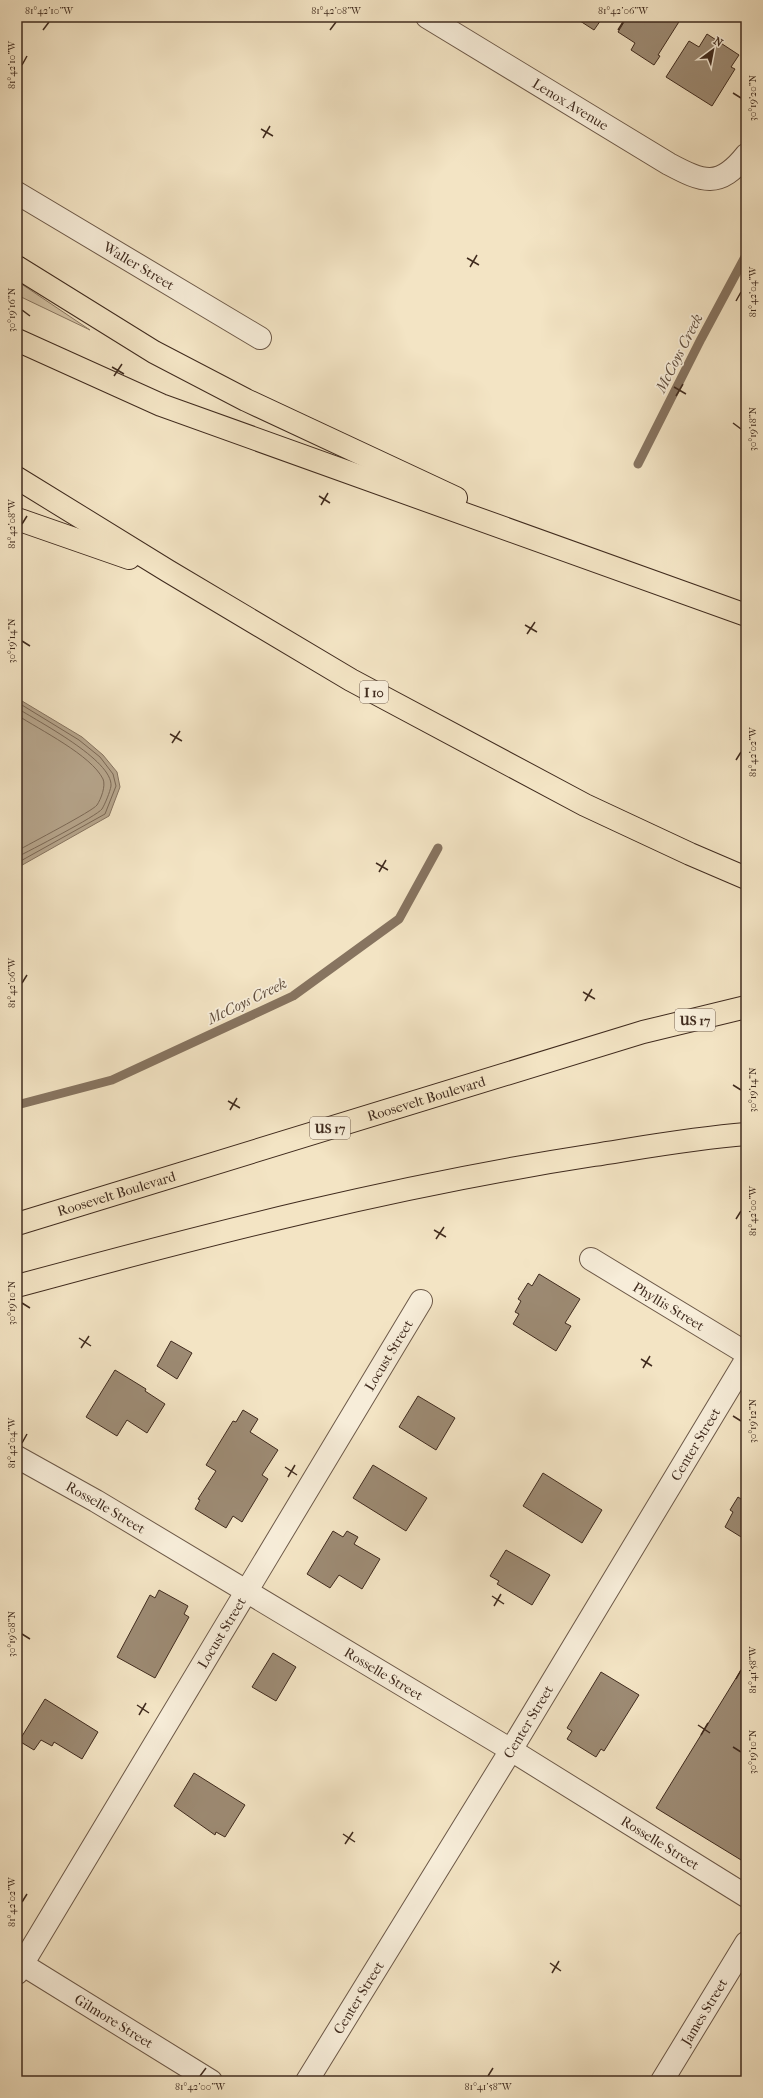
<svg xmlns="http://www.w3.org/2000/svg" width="763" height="2098" font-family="'IM FELL French Canon',serif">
	<rect width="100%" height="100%" fill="#f3e4c4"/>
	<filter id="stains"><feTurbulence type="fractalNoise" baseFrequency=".005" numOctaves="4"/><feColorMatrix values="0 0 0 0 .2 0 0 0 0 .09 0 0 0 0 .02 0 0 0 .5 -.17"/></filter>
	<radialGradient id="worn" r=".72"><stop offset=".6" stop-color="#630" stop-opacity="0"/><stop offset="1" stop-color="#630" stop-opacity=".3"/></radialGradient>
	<!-- green -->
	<path fill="#d5c5a8" stroke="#8a7863" d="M17,281L90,330L17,295Z"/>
	<!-- water -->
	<path fill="#b6a58c" stroke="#877460" d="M17,698L82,737L103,755L117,772L120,787L109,816L17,868Z"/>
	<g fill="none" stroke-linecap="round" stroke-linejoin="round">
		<!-- shore -->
		<g stroke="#7b6855" stroke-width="1">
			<path d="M17,702L79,740L100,757L113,774L116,786L105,814L17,863"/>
			<path d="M17,708C37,721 113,760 111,786C110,792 105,804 102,809C97,816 29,851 17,857"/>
			<path d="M17,715C40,730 91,755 103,779C106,786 101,799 97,805C93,811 29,844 17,851"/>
		</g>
		<!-- stream -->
		<g stroke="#877460" stroke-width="9">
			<path d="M638,464L701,339L746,255"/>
			<path d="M17,1105L112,1080L293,996L399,919L438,848"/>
		</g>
	</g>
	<!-- building -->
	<g fill="#9d8b74" stroke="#402b1e">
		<path d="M578,17H603L594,30L577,19Z"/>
		<path d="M627,17H682L658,55L660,56L654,65L631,50L635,43L618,32Z"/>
		<path d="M707,34L739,55L731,67L735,69L712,106L666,77L689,41L699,47Z"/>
		<path d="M539,1274L580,1299L565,1323L571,1326L556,1351L513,1324L519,1314L515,1312L521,1301L518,1299L528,1283L532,1286Z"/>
		<path d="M171,1341L192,1353L177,1379L157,1366Z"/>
		<path d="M115,1370L146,1389L145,1391L165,1404L147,1433L127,1420L117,1436L86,1417Z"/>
		<path d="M418,1396L455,1418L436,1450L399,1427Z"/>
		<path d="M243,1410L258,1419L250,1432L278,1450L262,1475L268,1479L242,1522L233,1516L226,1528L195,1509L200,1500L198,1499L216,1471L206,1465L233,1421L236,1422Z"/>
		<path d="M373,1465L427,1498L406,1531L353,1498Z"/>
		<path d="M543,1473L602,1510L582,1543L523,1506Z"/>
		<path d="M743,1496L746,1498V1540L725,1527L733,1512L730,1510L738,1497L741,1499Z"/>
		<path d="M333,1531L343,1537L347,1531L358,1537L354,1544L380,1559L362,1589L339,1575L330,1588L307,1574Z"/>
		<path d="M506,1550L550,1575L532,1605L497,1584L499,1581L490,1576Z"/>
		<path d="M159,1590L188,1606L184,1614L189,1617L155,1678L117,1657L150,1595L155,1598Z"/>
		<path d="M273,1653L296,1667L276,1701L252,1687Z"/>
		<path d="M746,1662V1863L656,1808Z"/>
		<path d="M601,1672L639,1695L604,1751L601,1749L596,1757L567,1739L572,1731L567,1728Z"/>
		<path d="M45,1699L98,1732L82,1759L54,1742L52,1746L41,1740L34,1750L19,1741Z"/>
		<path d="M194,1773L245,1805L225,1837L216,1832L215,1835L174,1806Z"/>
	</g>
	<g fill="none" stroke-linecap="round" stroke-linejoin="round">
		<!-- minor casing -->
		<g stroke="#6d5948" stroke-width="24">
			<g id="minor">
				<path id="s1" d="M427,17L669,164C703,182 719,189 746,155"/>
				<path id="s2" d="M17,193L260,338"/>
				<path id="s3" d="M591,1259L746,1353"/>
				<path id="s4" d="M17,1961L211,2081"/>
				<path id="s5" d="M17,1973L421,1301"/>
				<path id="s6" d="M307,2081L511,1750L746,1360"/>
				<path id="s7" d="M662,2081L746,1943"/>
			</g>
		</g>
		<!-- tertiary casing -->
		<g stroke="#6d5948" stroke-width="24">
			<g id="tertiary">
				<path id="s8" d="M17,1457L96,1501L511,1750L746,1896"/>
			</g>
		</g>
		<!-- motorway casing -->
		<g stroke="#402b1e" stroke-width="24">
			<g id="motorway">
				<path d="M17,267L154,352L246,400L456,498"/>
				<path d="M17,340L161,405L746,615"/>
				<path d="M17,478L168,571L351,680L585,805L690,854L746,878"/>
				<path d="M17,519L129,558"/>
				<path id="s9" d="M17,1224L643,1032L746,1007"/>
				<path d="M17,1286C208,1234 399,1185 594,1155C645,1147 695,1138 746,1134"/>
			</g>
		</g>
		<!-- minor -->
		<use href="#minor" stroke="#f7edd9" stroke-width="22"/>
		<!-- tertiary -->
		<use href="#tertiary" stroke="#f7edd9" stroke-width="22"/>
		<!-- motorway -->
		<use href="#motorway" stroke="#f3e4c4" stroke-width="22"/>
	</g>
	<!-- ticks -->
	<path fill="none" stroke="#402b1e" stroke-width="1.5" d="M43,30L49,22M330,30L336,22M618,30L623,22M22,65L27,56M733,93L741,98M261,129L273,136M263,138L270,126M467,258L479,265M470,267L477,255M736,301L741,292M22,310L30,316M112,367L124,374M114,376L122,364M674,387L686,394M676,396L683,384M733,423L741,429M319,496L330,503M321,505L328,493M22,524L27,516M525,625L537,632M527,634L535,622M22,641L30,646M170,734L182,741M172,743L180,731M736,760L741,752M376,863L388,870M379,872L386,860M22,983L27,975M583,992L595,999M585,1001L592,989M733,1085L741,1090M228,1101L240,1108M230,1110L237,1098M736,1219L741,1211M434,1230L446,1237M436,1239L444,1227M22,1303L30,1308M79,1338L91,1346M81,1348L89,1336M641,1359L652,1366M643,1368L650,1356M733,1416L741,1421M22,1443L27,1434M285,1467L297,1475M288,1477L295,1465M492,1596L504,1604M494,1606L501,1594M22,1634L30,1639M736,1679L741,1670M137,1705L149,1713M139,1715L146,1703M698,1725L710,1733M701,1735L708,1723M733,1747L741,1752M343,1834L355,1842M345,1844L353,1832M22,1902L27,1894M550,1963L561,1971M552,1973L559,1961M200,2076L206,2068M488,2076L493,2068"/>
	<g text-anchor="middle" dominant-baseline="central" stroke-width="3.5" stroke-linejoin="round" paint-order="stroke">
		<!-- shield labels -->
		<g fill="#f7edd9" stroke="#776556" stroke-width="1">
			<rect x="360" y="681" width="28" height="22" rx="3"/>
			<rect x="675" y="1009" width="40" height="22" rx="3"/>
			<rect x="310" y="1117" width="40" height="22" rx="3"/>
		</g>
		<g font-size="13" font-weight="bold" fill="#402b1e">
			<text x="374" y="692">I 10</text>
			<text x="695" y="1020">US 17</text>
			<text x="330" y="1128">US 17</text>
		</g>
		<!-- street labels -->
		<g font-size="14" fill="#402b1e" stroke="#f7edd9">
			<text stroke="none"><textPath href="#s1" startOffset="168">Lenox Avenue</textPath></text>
			<text stroke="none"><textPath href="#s2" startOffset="142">Waller Street</textPath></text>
			<text stroke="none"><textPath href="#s9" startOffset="428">Roosevelt Boulevard</textPath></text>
			<text stroke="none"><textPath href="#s9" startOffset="104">Roosevelt Boulevard</textPath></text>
			<text stroke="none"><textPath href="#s3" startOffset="91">Phyllis Street</textPath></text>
			<text stroke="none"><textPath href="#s5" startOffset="721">Locust Street</textPath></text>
			<text stroke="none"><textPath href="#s6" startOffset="746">Center Street</textPath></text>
			<text stroke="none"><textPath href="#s8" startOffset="102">Rosselle Street</textPath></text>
			<text stroke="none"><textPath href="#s5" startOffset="397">Locust Street</textPath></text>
			<text stroke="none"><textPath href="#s8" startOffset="426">Rosselle Street</textPath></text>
			<text stroke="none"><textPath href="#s6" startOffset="422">Center Street</textPath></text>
			<text stroke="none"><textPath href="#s8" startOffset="750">Rosselle Street</textPath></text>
			<text stroke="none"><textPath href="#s6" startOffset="98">Center Street</textPath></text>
			<text stroke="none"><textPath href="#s7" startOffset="81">James Street</textPath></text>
			<text stroke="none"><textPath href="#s4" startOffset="114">Gilmore Street</textPath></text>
		</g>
		<!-- water labels -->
		<g font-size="15" font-style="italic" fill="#63503f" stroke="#f7edd9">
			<text transform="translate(679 353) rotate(-63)">McCoys Creek</text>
			<text transform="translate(247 1001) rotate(-26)">McCoys Creek</text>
		</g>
	</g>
	<!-- margin -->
	<rect width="763" height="2098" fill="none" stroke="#f3e4c4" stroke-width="44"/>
	<!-- north arrow -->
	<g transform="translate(713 50) rotate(32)" stroke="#f7edd9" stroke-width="3" paint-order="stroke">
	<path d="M0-3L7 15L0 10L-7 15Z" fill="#402b1e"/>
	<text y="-6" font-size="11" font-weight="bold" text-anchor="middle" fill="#402b1e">N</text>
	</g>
	<rect x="22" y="22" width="719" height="2054" fill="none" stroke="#402b1e" stroke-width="1.5"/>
	<g font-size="10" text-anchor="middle" fill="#402b1e">
		<text x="49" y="14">81°42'10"W</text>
		<text x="336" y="14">81°42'08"W</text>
		<text x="623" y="14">81°42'06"W</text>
		<text transform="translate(11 65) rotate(-90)" y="4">81°42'10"W</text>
		<text transform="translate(752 98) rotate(-90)" y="4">30°19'20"N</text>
		<text transform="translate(752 292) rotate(-90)" y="4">81°42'04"W</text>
		<text transform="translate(11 310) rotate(-90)" y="4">30°19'16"N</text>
		<text transform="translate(752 429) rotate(-90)" y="4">30°19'18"N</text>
		<text transform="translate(11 524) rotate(-90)" y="4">81°42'08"W</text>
		<text transform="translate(11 641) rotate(-90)" y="4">30°19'14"N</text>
		<text transform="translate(752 752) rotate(-90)" y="4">81°42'02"W</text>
		<text transform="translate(11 983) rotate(-90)" y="4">81°42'06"W</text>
		<text transform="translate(752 1090) rotate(-90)" y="4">30°19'14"N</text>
		<text transform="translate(752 1211) rotate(-90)" y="4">81°42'00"W</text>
		<text transform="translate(11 1303) rotate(-90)" y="4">30°19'10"N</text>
		<text transform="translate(752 1421) rotate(-90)" y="4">30°19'12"N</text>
		<text transform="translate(11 1443) rotate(-90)" y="4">81°42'04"W</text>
		<text transform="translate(11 1634) rotate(-90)" y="4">30°19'08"N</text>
		<text transform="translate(752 1670) rotate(-90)" y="4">81°41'58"W</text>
		<text transform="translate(752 1752) rotate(-90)" y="4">30°19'10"N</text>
		<text transform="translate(11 1902) rotate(-90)" y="4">81°42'02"W</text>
		<text x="200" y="2090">81°42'00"W</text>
		<text x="488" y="2090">81°41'58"W</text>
	</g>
	<rect width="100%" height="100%" filter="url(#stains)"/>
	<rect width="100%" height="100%" fill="url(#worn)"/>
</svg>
